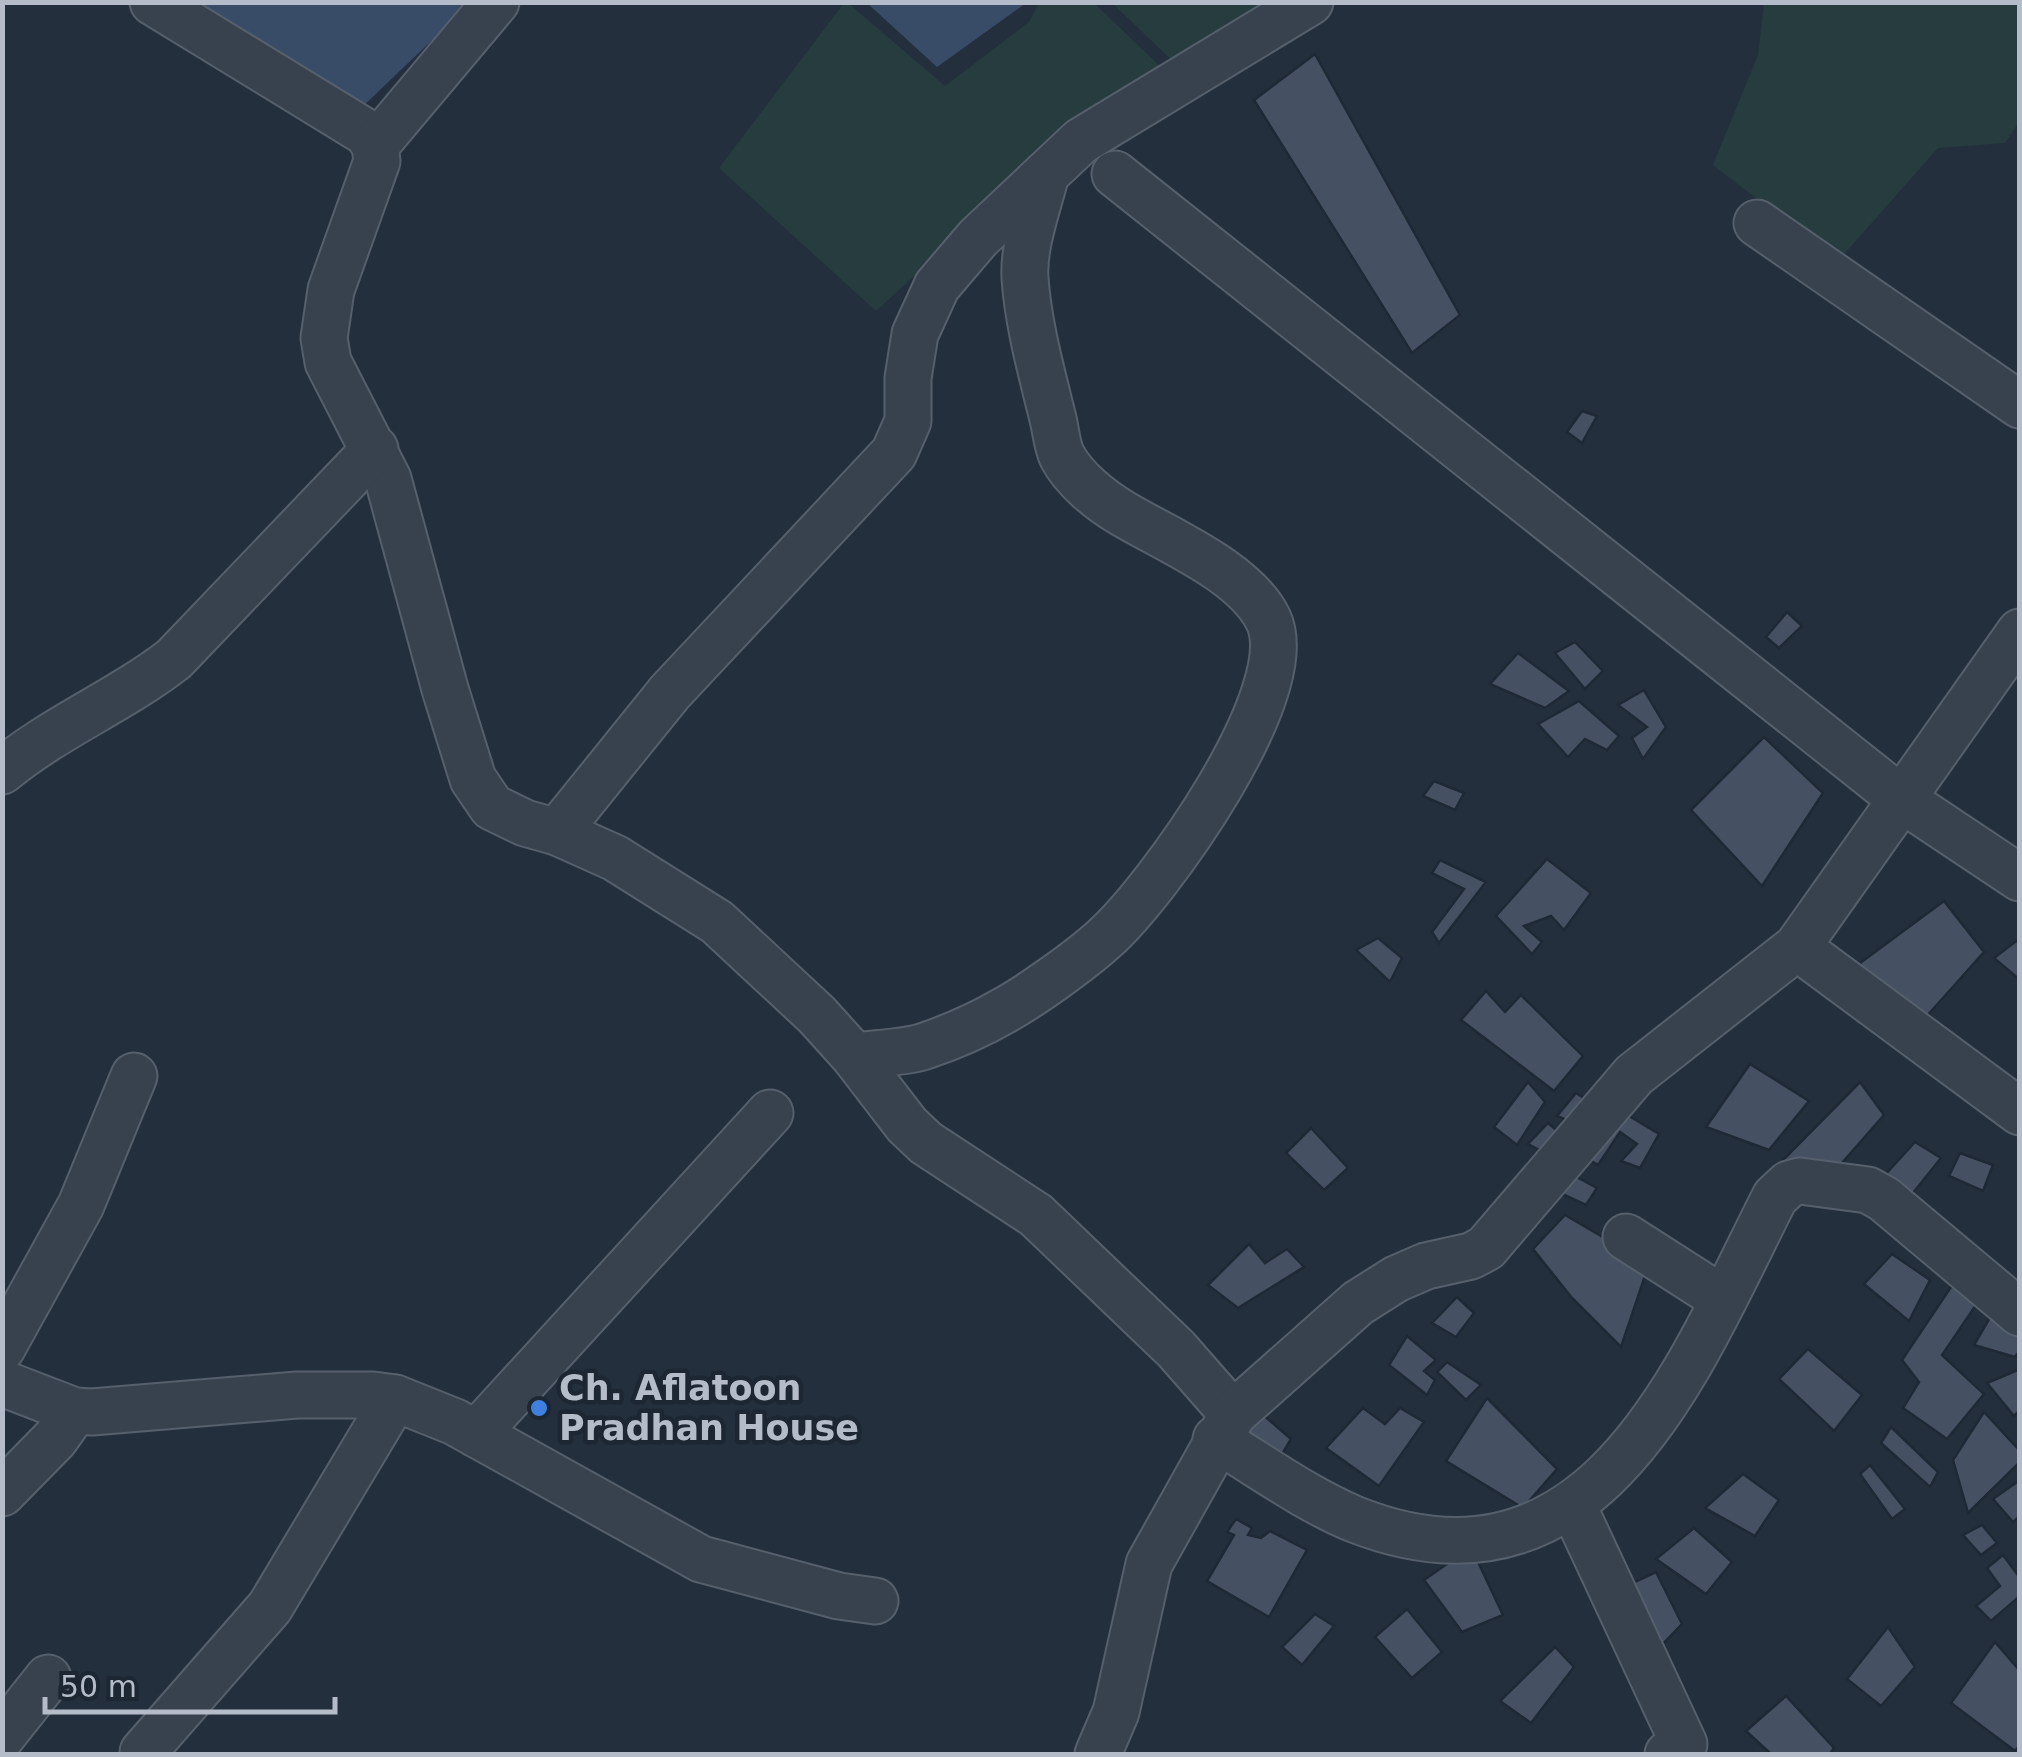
<svg xmlns="http://www.w3.org/2000/svg" width="2022" height="1757" font-family="'DejaVu Sans',sans-serif">
	<rect width="100%" height="100%" fill="#242f3e"/>
	<!-- green -->
	<g fill="#263c3f">
		<path d="M844,3H848L945,86L1029,22L1039,3H1094L1166,72L1000,197L876,311L719,168Z"/>
		<path d="M1112,3H1284L1177,65Z"/>
		<path d="M1764,3H2019V122L2005,143L1938,148L1838,261L1713,165L1758,55Z"/>
	</g>
	<!-- water -->
	<g fill="#394c67">
		<path d="M168,3H471L359,110Z"/>
		<path d="M867,3H1026L937,67Z"/>
	</g>
	<!-- building -->
	<g fill="#455162" stroke="#1f2835" stroke-width="2.5">
		<path d="M1315,54L1460,315L1412,353L1254,100Z"/>
		<path d="M1582,411L1597,416L1582,443L1567,432Z"/>
		<path d="M1787,612L1802,626L1779,648L1766,637Z"/>
		<path d="M1575,642L1603,671L1585,689L1555,653Z"/>
		<path d="M1518,653L1569,691L1545,708L1490,684Z"/>
		<path d="M1644,690L1666,727L1643,759L1632,738L1647,727L1618,705Z"/>
		<path d="M1579,701L1619,736L1607,750L1585,739L1568,757L1538,724Z"/>
		<path d="M1764,737L1823,793L1762,886L1691,810Z"/>
		<path d="M1434,781L1464,793L1455,810L1423,796Z"/>
		<path d="M1547,859L1591,893L1564,930L1551,916L1524,926L1542,942L1532,954L1496,916Z"/>
		<path d="M1440,860L1486,882L1439,943L1432,932L1464,889L1432,873Z"/>
		<path d="M1944,901L1984,952L1926,1017L1856,966Z"/>
		<path d="M1378,938L1402,958L1390,982L1356,950Z"/>
		<path d="M2019,939H2020V980L1994,958Z"/>
		<path d="M1486,991L1505,1012L1521,995L1583,1056L1554,1091L1461,1020Z"/>
		<path d="M1750,1064L1809,1101L1769,1150L1706,1127Z"/>
		<path d="M1528,1082L1545,1102L1517,1145L1494,1127Z"/>
		<path d="M1860,1082L1884,1115L1827,1180L1780,1163Z"/>
		<path d="M1576,1093L1587,1100L1569,1121L1557,1116Z"/>
		<path d="M1611,1105L1659,1134L1640,1168L1621,1161L1637,1144L1620,1132L1598,1165L1573,1150Z"/>
		<path d="M1548,1123L1561,1134L1547,1154L1528,1144Z"/>
		<path d="M1311,1128L1348,1168L1324,1190L1286,1153Z"/>
		<path d="M1915,1142L1941,1158L1909,1198L1884,1176Z"/>
		<path d="M1960,1153L1993,1165L1983,1191L1949,1176Z"/>
		<path d="M1560,1168L1597,1188L1586,1205L1545,1186Z"/>
		<path d="M1565,1215L1649,1264L1621,1347L1572,1298L1533,1249Z"/>
		<path d="M1249,1244L1265,1263L1287,1249L1304,1267L1238,1308L1208,1285Z"/>
		<path d="M1892,1254L1930,1280L1909,1321L1864,1284Z"/>
		<path d="M1953,1284L1976,1305L1942,1355L1984,1394L1947,1439L1903,1408L1919,1382L1902,1360Z"/>
		<path d="M1457,1297L1474,1313L1456,1337L1432,1323Z"/>
		<path d="M1996,1307L2020,1320V1350L2015,1357L1974,1345Z"/>
		<path d="M1407,1336L1436,1360L1424,1371L1435,1380L1427,1395L1389,1365Z"/>
		<path d="M1808,1349L1862,1395L1834,1431L1779,1379Z"/>
		<path d="M1447,1362L1481,1385L1466,1400L1437,1372Z"/>
		<path d="M2020,1369V1410L2014,1416L1987,1383Z"/>
		<path d="M1487,1398L1557,1469L1523,1508L1446,1461Z"/>
		<path d="M1363,1408L1385,1424L1400,1408L1424,1422L1379,1486L1326,1448Z"/>
		<path d="M1984,1412L2020,1451V1462L1968,1513L1953,1460Z"/>
		<path d="M1262,1414L1291,1439L1277,1463L1241,1433Z"/>
		<path d="M1891,1427L1938,1472L1930,1487L1881,1443Z"/>
		<path d="M1870,1465L1905,1509L1892,1519L1860,1474Z"/>
		<path d="M1743,1474L1779,1500L1755,1536L1705,1508Z"/>
		<path d="M2020,1480V1516L2013,1522L1993,1499Z"/>
		<path d="M1236,1519L1252,1528L1248,1535L1261,1538L1270,1531L1307,1550L1269,1617L1207,1581L1234,1535L1227,1532Z"/>
		<path d="M1982,1525L1997,1543L1981,1555L1963,1535Z"/>
		<path d="M1694,1528L1732,1562L1706,1594L1656,1559Z"/>
		<path d="M1471,1547L1503,1615L1462,1632L1424,1580Z"/>
		<path d="M2003,1555L2020,1578V1596L1991,1621L1976,1606L2000,1586L1987,1568Z"/>
		<path d="M1656,1572L1682,1624L1656,1651L1626,1586Z"/>
		<path d="M1407,1609L1442,1652L1412,1678L1375,1637Z"/>
		<path d="M1315,1614L1334,1626L1302,1665L1282,1647Z"/>
		<path d="M1888,1627L1915,1667L1881,1706L1847,1679Z"/>
		<path d="M1995,1642L2020,1671V1745L2015,1751L1951,1703Z"/>
		<path d="M1555,1647L1574,1667L1531,1723L1500,1701Z"/>
		<path d="M1786,1696L1834,1748L1830,1754H1771L1746,1731Z"/>
	</g>
	<g fill="none" stroke-linecap="round" stroke-linejoin="round">
		<!-- street casing -->
		<g stroke="#565f6c" stroke-width="49">
			<g id="street">
				<path d="M153,2L367,133L375,146L377,161L331,290L324,338L328,362L388,479L445,689L473,779L492,807L525,823L557,832L615,858L717,922L817,1015L854,1056L907,1125L926,1143L1036,1215L1176,1349L1233,1414"/>
				<path d="M375,146L496,2"/>
				<path d="M1115,174L1900,798L2020,878"/>
				<path d="M1757,223L2020,405"/>
				<path d="M2,771C55,727 120,701 174,659L375,449"/>
				<path d="M557,832L670,692L894,453L908,421V378L915,334L937,286L978,238L1081,141L1310,2"/>
				<path d="M1797,947L2020,1112"/>
				<path d="M854,1056C876,1053 901,1053 922,1047C949,1038 981,1024 1005,1010C1032,995 1081,960 1104,939C1157,892 1303,690 1268,619C1244,571 1167,540 1122,513C1100,500 1074,479 1062,456C1057,446 1056,431 1053,419C1042,374 1028,324 1025,278C1023,245 1038,206 1046,174"/>
				<path d="M1626,1237L1723,1299"/>
				<path d="M2,1348L81,1205L134,1076"/>
				<path d="M2,1383L75,1411L92,1412L297,1395H373L395,1398L455,1422L701,1559L839,1596L875,1601"/>
				<path d="M476,1434L770,1113"/>
				<path d="M1216,1439C1261,1466 1306,1499 1354,1519C1596,1615 1688,1368 1775,1197L1789,1184L1800,1181L1868,1190L1884,1199L2020,1313"/>
				<path d="M2,1493L55,1439L75,1411"/>
				<path d="M1572,1504L1684,1744L1668,1754"/>
				<path d="M2,1736L48,1678"/>
				<path d="M143,1752L270,1607L395,1398"/>
				<path d="M1098,1754L1116,1712L1149,1564L1233,1414L1358,1303L1396,1279L1426,1266L1471,1256L1486,1248L1634,1075L1797,947L2020,632"/>
			</g>
		</g>
		<!-- street -->
		<use href="#street" stroke="#38414e" stroke-width="45"/>
	</g>
	<!-- markers -->
	<circle fill="#3f7fe0" stroke="#1d2633" stroke-width="4" cx="539" cy="1408" r="10"/>
	<g text-anchor="middle" dominant-baseline="central" stroke-width="9" stroke-linejoin="round" paint-order="stroke">
		<!-- poi labels -->
		<g font-size="35" font-weight="bold" fill="#b4bcc9" stroke="#1d2633" text-anchor="start">
			<text x="559" y="1388">Ch. Aflatoon<tspan x="559" dy="40">Pradhan House</tspan></text>
		</g>
	</g>
	<!-- border -->
	<rect width="2022" height="1757" fill="none" stroke="#b4bcc9" stroke-width="10"/>
	<!-- scale -->
	<path d="M45 1697v15h290v-15" fill="none" stroke="#b4bcc9" stroke-width="5"/>
	<text x="60" y="1697" font-size="30" fill="#b4bcc9" stroke="#1d2633" stroke-width="8" paint-order="stroke">50 m</text>
</svg>
